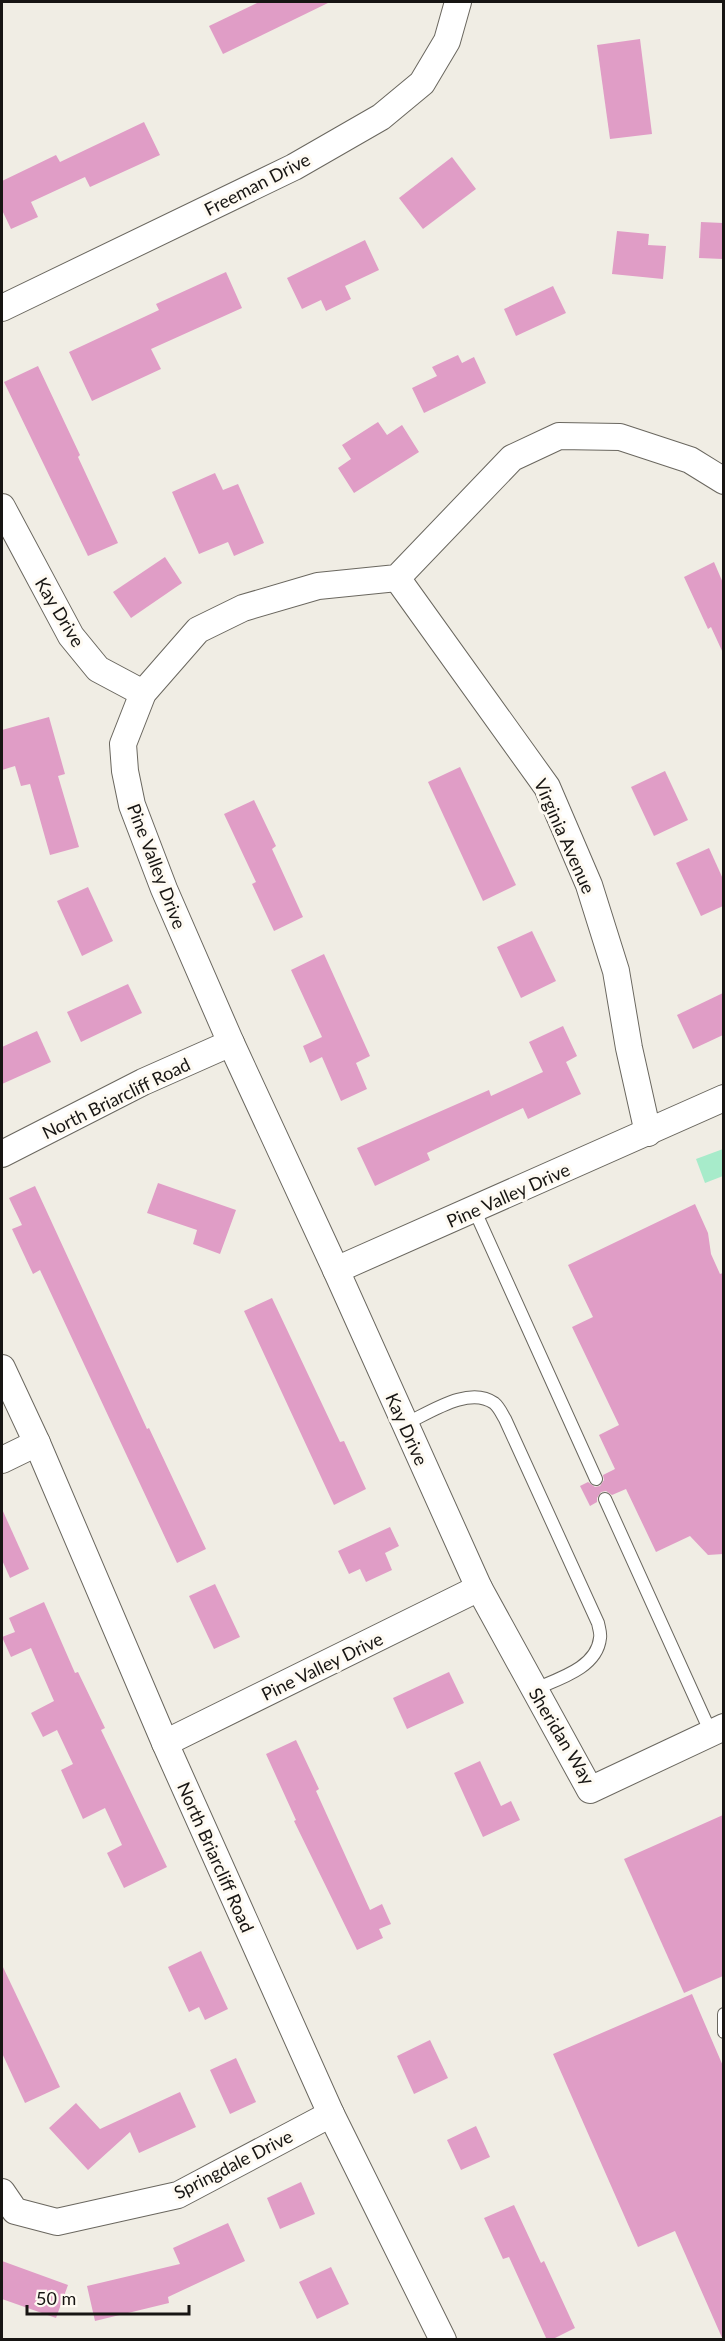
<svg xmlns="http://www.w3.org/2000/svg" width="725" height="2341" font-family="Lato,sans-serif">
	<rect width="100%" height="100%" fill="#f0ede4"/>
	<!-- green -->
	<path fill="#a7ebca" d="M723,1149V1176L705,1183L696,1159Z"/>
	<!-- building -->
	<g fill="#e09dc6">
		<path d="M259,2H330L223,54L209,26Z"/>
		<path d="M640,39L652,134L610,139L597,45Z"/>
		<path d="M144,122L160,155L90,187L85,177L31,202L38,217L11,229L2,210V181L56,155L60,162Z"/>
		<path d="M452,157L476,189L423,229L399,198Z"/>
		<path d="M701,222L723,223V259L699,258Z"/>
		<path d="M617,231L649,234L648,245L666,246L663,279L612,274Z"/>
		<path d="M365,240L379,270L345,286L351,299L326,311L321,300L302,309L287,278Z"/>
		<path d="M226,272L242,308L151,349L161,369L92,401L69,352L159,310L156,304Z"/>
		<path d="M553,286L566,313L516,336L504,309Z"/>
		<path d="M458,355L462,363L474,357L486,383L424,413L412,388L437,376L432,367Z"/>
		<path d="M38,366L80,455L78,457L118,543L88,556L4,382Z"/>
		<path d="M378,422L387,435L402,425L419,452L354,493L338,468L351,459L342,445Z"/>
		<path d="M215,473L223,490L238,484L264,543L234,556L228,542L199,554L172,492Z"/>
		<path d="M165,557L182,583L131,618L113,592Z"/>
		<path d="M714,562L723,583V653L711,627L708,629L684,577Z"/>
		<path d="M49,717L65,774L58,776L79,847L50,855L30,784L21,786L15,766L2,770V730Z"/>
		<path d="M460,767L516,885L483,901L428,782Z"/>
		<path d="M665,771L688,820L654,836L631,787Z"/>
		<path d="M254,800L276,846L272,849L303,917L274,931L252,884L256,882L224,814Z"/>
		<path d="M709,848L723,879V906L701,916L676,863Z"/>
		<path d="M88,887L113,941L82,956L57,901Z"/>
		<path d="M532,931L556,981L521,998L497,947Z"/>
		<path d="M324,954L370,1056L356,1063L367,1089L341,1101L322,1057L310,1063L303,1046L322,1037L291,970Z"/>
		<path d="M128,984L142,1013L81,1042L67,1012Z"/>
		<path d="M723,993V1035L693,1049L677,1015Z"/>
		<path d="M563,1026L577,1056L566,1062L581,1094L528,1119L523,1108L427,1153L430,1160L375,1186L357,1148L489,1090L491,1096L543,1072L529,1042Z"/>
		<path d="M37,1031L51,1062L2,1084V1047Z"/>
		<path d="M158,1183L236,1210L220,1254L193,1244L197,1230L147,1213Z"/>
		<path d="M35,1186L147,1429L149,1428L206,1549L177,1563L40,1270L33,1274L12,1229L22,1225L9,1198Z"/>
		<path d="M695,1204L708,1233L711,1254L720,1274L723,1273V1554L708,1555L690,1536L656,1552L626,1489L612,1495L606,1491L601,1492L597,1498V1502L590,1506L580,1486L588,1482L595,1487L600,1486L604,1480L603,1475L615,1469L599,1435L619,1425L572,1327L593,1317L568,1265Z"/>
		<path d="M272,1298L340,1442L344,1441L366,1489L334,1505L244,1311Z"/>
		<path d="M2,1509L29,1569L10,1578L2,1560Z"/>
		<path d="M390,1527L399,1546L385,1553L392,1570L366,1582L360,1569L349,1574L338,1551Z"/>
		<path d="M215,1584L240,1637L214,1649L189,1596Z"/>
		<path d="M44,1602L75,1673L78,1672L105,1728L101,1730L167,1867L124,1888L107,1853L122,1845L105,1808L83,1819L61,1770L73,1764L57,1730L43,1737L31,1713L54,1701L31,1648L11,1657L2,1637L15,1632L9,1618Z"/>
		<path d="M449,1672L464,1703L407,1729L393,1698Z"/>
		<path d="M296,1740L319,1789L316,1791L370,1910L382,1904L391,1924L379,1929L383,1938L357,1950L294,1821L296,1820L266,1754Z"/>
		<path d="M480,1761L501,1806L511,1801L520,1820L483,1837L454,1773Z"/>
		<path d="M723,1815V1976L684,1993L624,1859Z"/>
		<path d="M201,1951L228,2009L205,2020L199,2007L189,2012L168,1967Z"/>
		<path d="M2,1965L60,2087L25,2103L2,2053Z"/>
		<path d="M692,1994L723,2066V2340L675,2231L638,2247L553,2054Z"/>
		<path d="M430,2040L448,2078L414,2094L397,2056Z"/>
		<path d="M236,2058L256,2102L230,2114L210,2070Z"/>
		<path d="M180,2092L196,2127L139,2153L130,2132L88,2170L49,2128L76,2103L100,2129Z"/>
		<path d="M476,2126L490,2157L461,2170L447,2140Z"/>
		<path d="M301,2182L315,2214L280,2229L267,2198Z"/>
		<path d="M514,2205L541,2263L544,2261L575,2328L551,2340H547L509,2257L503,2259L484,2218Z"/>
		<path d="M228,2223L245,2261L168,2297L169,2303L95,2321L87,2286L180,2264L173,2248Z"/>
		<path d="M2,2261L68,2285L56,2318L2,2299Z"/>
		<path d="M331,2267L349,2304L317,2319L299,2282Z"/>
	</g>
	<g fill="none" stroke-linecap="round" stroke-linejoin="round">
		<!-- lane casing -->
		<g stroke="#6a675f" stroke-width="14">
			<g id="lane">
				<path d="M474,1209L596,1479"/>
				<path d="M405,1424C429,1413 469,1385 494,1403C499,1407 502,1414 505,1419L598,1623C599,1628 601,1634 600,1638C597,1668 558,1679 535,1689"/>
				<path d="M605,1499L711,1733"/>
				<path d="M724,2014V2032"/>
			</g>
		</g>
		<!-- street casing -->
		<g stroke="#6a675f" stroke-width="28">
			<g id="street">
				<path d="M2,308L294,167L381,117L422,83L447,41L458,2"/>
				<path d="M724,481L690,460L620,437L559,436L512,458L397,578L318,586L243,608L198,630L143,693L123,744L125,771L132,805L164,889L231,1043L336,1270L479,1588L590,1790L724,1727"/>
				<path d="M2,507L71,636L98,669L143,693"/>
				<path d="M397,578L547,787L589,885L616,971L629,1048L648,1133"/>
				<path d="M2,1154L143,1082L231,1043"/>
				<path d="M336,1270L724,1098"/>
				<path d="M2,1368L37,1443L165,1743L331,2114L443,2340"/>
				<path d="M2,1460L37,1443"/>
				<path d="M165,1743L479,1588"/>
				<path d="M2,2192L15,2211L57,2222L178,2195L331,2114"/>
			</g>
		</g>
		<!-- lane -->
		<use href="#lane" stroke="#fff" stroke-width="12"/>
		<!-- street -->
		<use href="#street" stroke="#fff" stroke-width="26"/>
	</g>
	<g text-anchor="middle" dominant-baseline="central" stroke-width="6" stroke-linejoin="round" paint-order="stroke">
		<!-- street labels -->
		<g font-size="18" fill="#171513" stroke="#fefaf2">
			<text transform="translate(257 184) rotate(-27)">Freeman Drive</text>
			<text transform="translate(60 612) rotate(59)">Kay Drive</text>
			<text transform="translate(565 836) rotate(66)">Virginia Avenue</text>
			<text transform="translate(157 866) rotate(69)">Pine Valley Drive</text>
			<text transform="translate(116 1098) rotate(-26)">North Briarcliff Road</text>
			<text transform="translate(508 1195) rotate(-24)">Pine Valley Drive</text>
			<text transform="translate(407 1429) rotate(66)">Kay Drive</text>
			<text transform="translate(322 1666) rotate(-26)">Pine Valley Drive</text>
			<text transform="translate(562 1736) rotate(59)">Sheridan Way</text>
			<text transform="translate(216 1857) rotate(66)">North Briarcliff Road</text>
			<text transform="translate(233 2164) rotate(-27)">Springdale Drive</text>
		</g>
	</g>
	<!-- border -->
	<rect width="725" height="2341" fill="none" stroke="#171513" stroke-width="6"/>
	<!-- scale -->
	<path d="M27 2305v9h162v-9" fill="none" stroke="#171513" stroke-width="3"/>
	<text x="36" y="2305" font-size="18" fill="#171513" stroke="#fefaf2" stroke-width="4.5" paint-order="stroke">50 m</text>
</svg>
